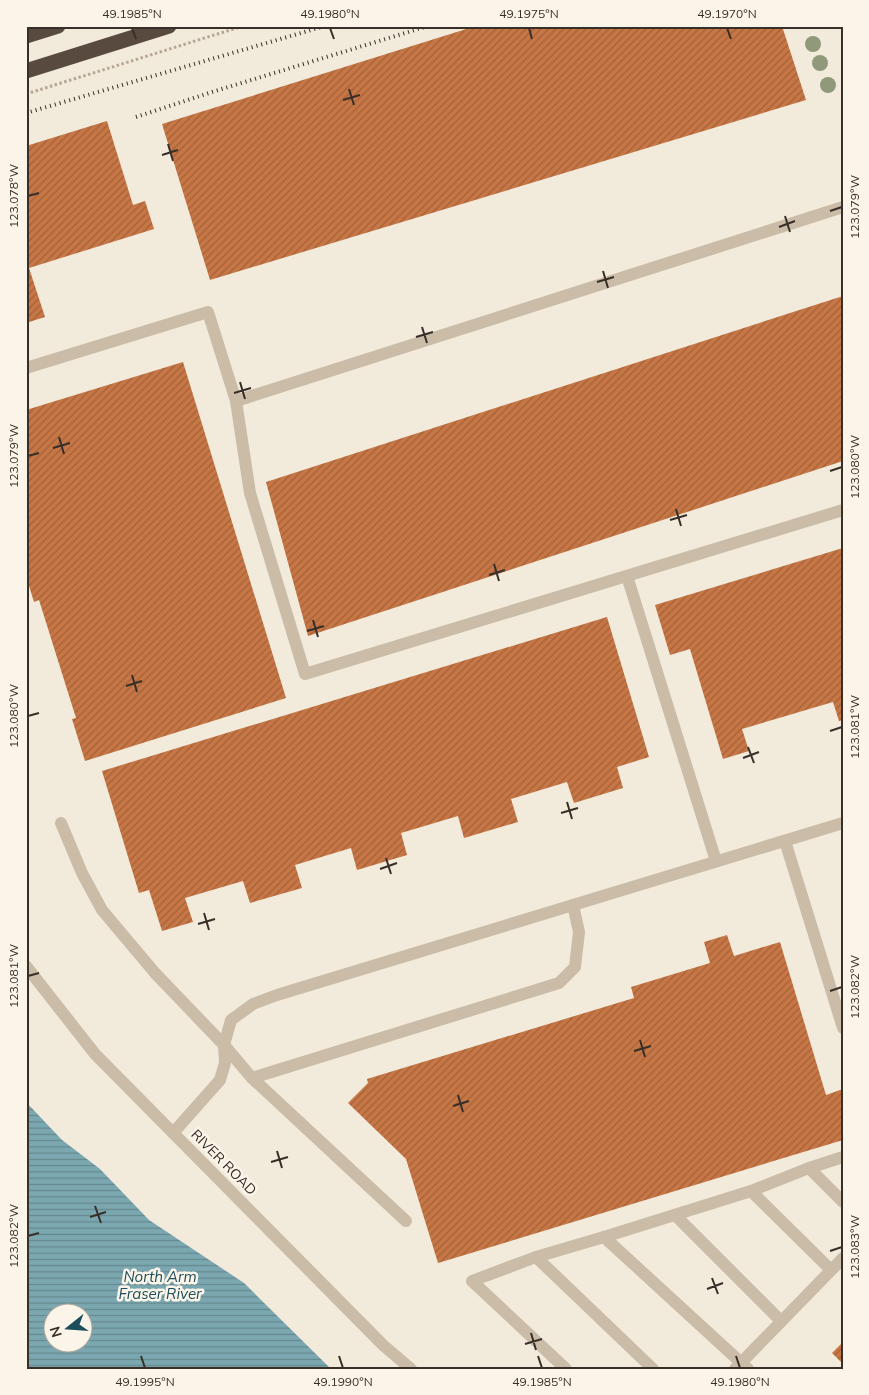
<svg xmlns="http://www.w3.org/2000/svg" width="869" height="1395" font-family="Mulish,sans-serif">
	<defs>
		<pattern id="water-rules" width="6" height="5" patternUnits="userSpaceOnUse" patternTransform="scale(1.25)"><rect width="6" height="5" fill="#7ba7b0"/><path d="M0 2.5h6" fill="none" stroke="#66888f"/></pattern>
		<pattern id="building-hatch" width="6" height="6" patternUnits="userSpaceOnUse" patternTransform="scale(1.25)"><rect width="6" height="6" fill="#c77645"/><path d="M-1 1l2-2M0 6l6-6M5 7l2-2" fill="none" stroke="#a2613a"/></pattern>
	</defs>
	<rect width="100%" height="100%" fill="#f2ebdc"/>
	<!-- water -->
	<path fill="url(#water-rules)" fill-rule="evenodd" d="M26,1064L368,1369H26ZM52,1312H82V1342H52Z"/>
	<!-- pier -->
	<path fill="#f2ebdc" d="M26,1061L250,1249L370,1369H331L244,1283L149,1220L100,1169L62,1140L26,1102Z"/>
	<!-- building -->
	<g fill="url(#building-hatch)">
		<path d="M476,26H782L806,100L210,280L162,124Z"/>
		<path d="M107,121L133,205L145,201L154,229L29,268L45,317L26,323V146Z"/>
		<path d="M843,296V461L308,636L266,482Z"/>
		<path d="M183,362L286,698L85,761L72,719L76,718L39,600L34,602L26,576V410Z"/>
		<path d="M843,548V720L839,721L833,702L742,729L749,751L723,759L690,649L670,655L655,605Z"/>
		<path d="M607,617L649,757L617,767L623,788L574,803L567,782L511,799L518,822L464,838L458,816L401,833L407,855L357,870L351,848L295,865L302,888L250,903L243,881L185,898L193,922L162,931L149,890L139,893L102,771Z"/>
		<path d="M727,935L734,956L780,942L826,1095L843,1089V1140L438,1263L406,1159L348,1103L368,1083L367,1079L634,998L631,987L710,963L704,942Z"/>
		<path d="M843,1342V1364L832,1353Z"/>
	</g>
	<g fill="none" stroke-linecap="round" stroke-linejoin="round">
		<!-- path -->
		<path stroke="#b7a792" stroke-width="3" stroke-dasharray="2.5 2.5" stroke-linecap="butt" d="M26,94L243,26"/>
		<!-- minor -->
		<g stroke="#cbbca8" stroke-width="12">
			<path d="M26,368L208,312L236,401L843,207"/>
			<path d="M236,401L250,493L305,674L843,510"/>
			<path d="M627,576L716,861"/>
			<path d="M61,823L82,873L102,910L155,973L224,1045L252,1078L406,1221"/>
			<path d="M785,841L843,1028"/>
			<path d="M26,966L95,1054L383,1345L411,1369"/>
			<path d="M252,1078L559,983L575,967L579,932L573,905"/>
			<path d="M173,1133L220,1080L225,1063L224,1045L231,1020L253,1004L277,995L843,823"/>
			<path d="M809,1168L843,1157"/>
			<path d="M751,1191L831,1270"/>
			<path d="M675,1215L781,1321"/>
			<path d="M604,1237L751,1191L809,1168L843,1202"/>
			<path d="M536,1257L653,1369"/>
			<path d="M566,1369L472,1281L536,1257L604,1237L748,1369"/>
			<path d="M735,1369L843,1258"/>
		</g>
		<!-- highway -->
		<g stroke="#584a3f" stroke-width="15">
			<path d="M26,36L58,26"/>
			<path d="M26,71L169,26"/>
		</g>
		<!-- rail -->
		<g stroke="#372f28" stroke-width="4" stroke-dasharray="1 4" stroke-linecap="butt">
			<path d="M26,113L325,26"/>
			<path d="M136,117L212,92L428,26"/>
		</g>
	</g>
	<!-- trees -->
	<g fill="#91997b">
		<circle cx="813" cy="44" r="8"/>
		<circle cx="820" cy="63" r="8"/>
		<circle cx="828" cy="85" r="8"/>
	</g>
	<!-- ticks -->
	<path fill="none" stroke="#372f28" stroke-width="2" d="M132,28L136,39M330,28L334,39M529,28L532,39M727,28L731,39M349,89L354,105M343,100L360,95M168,144L173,161M162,155L178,150M28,196L39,193M830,211L842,207M785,216L790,232M779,227L795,221M603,271L608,288M597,282L614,277M422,327L427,343M416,337L433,332M240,382L245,399M234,393L251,388M59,437L64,454M53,448L70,443M28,456L39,453M830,471L842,467M676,509L681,526M670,520L687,515M494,564L499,581M489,575L505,570M313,620L318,637M307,631L324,626M132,675L137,692M126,686L142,681M28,716L39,713M830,731L842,727M748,747L754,763M743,758L759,752M567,802L572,819M561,813L578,808M386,858L391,874M380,869L397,863M204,913L209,930M198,924L215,919M28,976L39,973M830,991L842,987M640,1040L645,1057M634,1051L651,1046M458,1095L463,1112M453,1106L469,1101M277,1151L282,1168M271,1162L288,1157M95,1206L101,1223M90,1217L106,1212M28,1236L39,1233M830,1251L842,1247M712,1278L718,1294M707,1289L723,1283M531,1333L536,1350M525,1344L542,1339M141,1356L145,1368M339,1356L343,1368M538,1356L542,1368M736,1356L740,1368"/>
	<g text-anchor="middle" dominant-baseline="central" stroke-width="5" stroke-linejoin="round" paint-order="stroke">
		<!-- street labels -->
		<g font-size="14" fill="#372f28" stroke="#faf4e9">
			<text transform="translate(224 1162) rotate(45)">RIVER ROAD</text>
		</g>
		<!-- water labels -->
		<g font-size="15" font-style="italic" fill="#1d4d5a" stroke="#faf4e9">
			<text x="160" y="1276">North Arm<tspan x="160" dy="17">Fraser River</tspan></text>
		</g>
	</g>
	<!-- border -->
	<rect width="869" height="1395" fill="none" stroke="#faf4e9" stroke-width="55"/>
	<!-- north arrow -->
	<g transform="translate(68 1328) rotate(253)"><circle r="24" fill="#faf4e9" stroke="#aca59c"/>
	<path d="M0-4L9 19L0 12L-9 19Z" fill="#1d4d5a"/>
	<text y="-8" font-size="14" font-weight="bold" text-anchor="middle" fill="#372f28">N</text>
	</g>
	<rect x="28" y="28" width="814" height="1340" fill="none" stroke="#372f28" stroke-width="2"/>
	<g font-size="12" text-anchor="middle" fill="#372f28">
		<text x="132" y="18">49.1985°N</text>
		<text x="330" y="18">49.1980°N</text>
		<text x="529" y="18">49.1975°N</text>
		<text x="727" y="18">49.1970°N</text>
		<text transform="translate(14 196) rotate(-90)" y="4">123.078°W</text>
		<text transform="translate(855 207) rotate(-90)" y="4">123.079°W</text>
		<text transform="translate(14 456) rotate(-90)" y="4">123.079°W</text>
		<text transform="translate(855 467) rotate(-90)" y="4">123.080°W</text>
		<text transform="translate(14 716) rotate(-90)" y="4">123.080°W</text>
		<text transform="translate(855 727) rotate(-90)" y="4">123.081°W</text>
		<text transform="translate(14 976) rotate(-90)" y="4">123.081°W</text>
		<text transform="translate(855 987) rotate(-90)" y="4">123.082°W</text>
		<text transform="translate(14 1236) rotate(-90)" y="4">123.082°W</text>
		<text transform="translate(855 1247) rotate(-90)" y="4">123.083°W</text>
		<text x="145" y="1386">49.1995°N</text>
		<text x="343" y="1386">49.1990°N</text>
		<text x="542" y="1386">49.1985°N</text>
		<text x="740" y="1386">49.1980°N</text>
	</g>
</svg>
